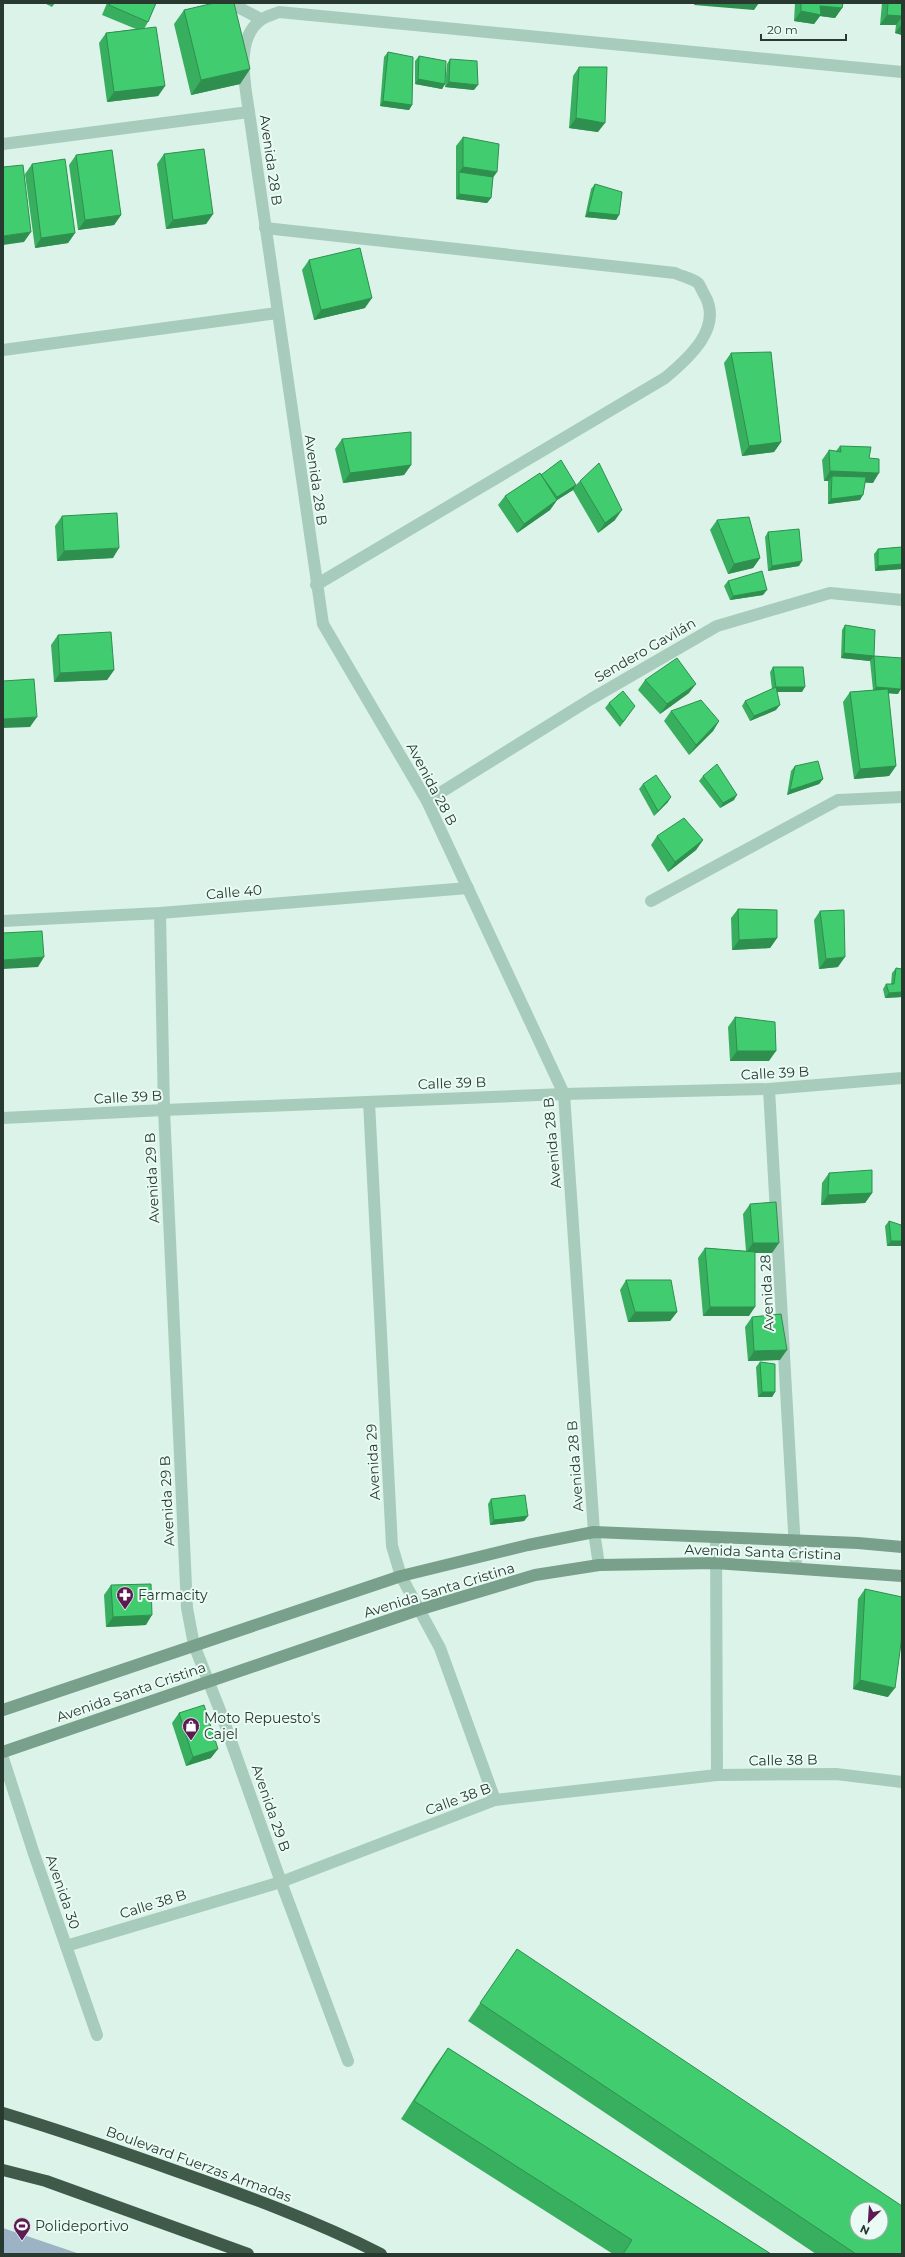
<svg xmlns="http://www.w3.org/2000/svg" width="905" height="2257" font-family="Montserrat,sans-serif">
	<rect width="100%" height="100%" fill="#dcf3ea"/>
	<!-- green -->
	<path fill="#9bb3c4" d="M3,2228L80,2254H3Z"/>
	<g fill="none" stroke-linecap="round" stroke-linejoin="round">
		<!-- street -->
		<g stroke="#a7ccbb" stroke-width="12">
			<path d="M230,3L261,19"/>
			<path d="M3,144L249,112"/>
			<path d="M265,228L675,273C681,276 692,278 698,283C700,285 702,291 704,294C724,327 689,358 665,378L316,585"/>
			<path d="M3,350L277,313"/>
			<path d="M427,801L591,699L717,626L830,593L902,600"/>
			<path d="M651,901L838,800L902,797"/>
			<path d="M160,913L164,1110L187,1608L194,1645L221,1713L281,1882L348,2061"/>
			<path d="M3,921L160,913L468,888"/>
			<path d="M769,1089L796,1567"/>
			<path d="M369,1102L392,1546L401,1576L440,1648L495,1800"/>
			<path d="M3,1118L164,1110L564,1094L769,1089L902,1078"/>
			<path d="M716,1537L717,1775"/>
			<path d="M599,1565L594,1532L564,1094L427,801L323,624L249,112C245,84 234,38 262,19C267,16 274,14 279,12L902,72"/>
			<path d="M3,1758L33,1851L97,2035"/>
			<path d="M66,1946L281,1882L495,1800L717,1775L836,1774L902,1782"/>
		</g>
		<!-- secondary -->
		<g stroke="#78a08a" stroke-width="12">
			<path d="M3,1710L401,1576L528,1545L594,1532L858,1543L902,1547"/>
			<path d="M3,1752L418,1610L535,1575L599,1565L715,1563L902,1576"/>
		</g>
		<!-- highway -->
		<g stroke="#3f5a49" stroke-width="12">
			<path d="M3,2113C62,2131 120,2151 179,2172C247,2196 316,2221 381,2254"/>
			<path d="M3,2170L46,2181L248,2254"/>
		</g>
	</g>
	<!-- wall -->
	<g fill="#38af5f">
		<path d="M44,3H55L52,7Z"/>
		<path d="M107,3H156L148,22L144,29L165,86L158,96L107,102L99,43L106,33L136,29L102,15Z"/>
		<path d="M795,3H843L842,8L835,18L820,16L814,24L794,21Z"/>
		<path d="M882,3H902V35L895,33L896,25H880Z"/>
		<path d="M184,10L250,69L240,84L191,95L174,24Z"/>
		<path d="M388,52L412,105L409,110L380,106L384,57Z"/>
		<path d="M419,56L445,84L442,89L415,84V61Z"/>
		<path d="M450,59L474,90L445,87L447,64Z"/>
		<path d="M579,67L598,132L569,128L573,76Z"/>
		<path d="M463,137L493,177L491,198L487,203L456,199V146Z"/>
		<path d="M164,154L213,214L206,224L166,229L157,164Z"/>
		<path d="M76,155L121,215L114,225L78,230L69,165Z"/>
		<path d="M32,164L75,233L68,243L35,248L25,174Z"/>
		<path d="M595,184L619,215L616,220L585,217L591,189Z"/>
		<path d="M309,260L365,308L314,320L302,270Z"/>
		<path d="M731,353L781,442L774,452L742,456L724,363Z"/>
		<path d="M342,439L411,465L404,475L343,483L335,449Z"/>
		<path d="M840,446L869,458L873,483L865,482L860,500L828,504V481H824L822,460L829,450L836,451Z"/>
		<path d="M541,475L576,485L580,481L615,520L598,533L573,490L557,500L550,510L517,533L498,505L505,496Z"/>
		<path d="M62,516L113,558L57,561L55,526Z"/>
		<path d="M717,520L760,558L753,568L728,574L710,530Z"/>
		<path d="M768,532L799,566L768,571L765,537Z"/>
		<path d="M902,547V569L875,571L874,554L878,549Z"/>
		<path d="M728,581L763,595L730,600L724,586Z"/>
		<path d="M845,625L874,656L898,694L888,693L896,766L889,776L854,779L843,702L850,692L873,690L870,661L841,658L842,630Z"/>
		<path d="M58,635L114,670L107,680L54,682L51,645Z"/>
		<path d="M773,667L802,692H777L776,710L750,721L742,706L745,701L772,689L770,672Z"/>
		<path d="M645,680L689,693L660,714L638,690Z"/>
		<path d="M609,703L635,706L620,727L605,708Z"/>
		<path d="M671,711L719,721L713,731L689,755L664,721Z"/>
		<path d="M795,766L823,779L819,784L787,795L791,771Z"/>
		<path d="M703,776L734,800L720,808L699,781Z"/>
		<path d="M643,784L668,802L654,816L639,789Z"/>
		<path d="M657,836L703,840L696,850L668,872L651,845Z"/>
		<path d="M738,909L777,938L770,948L732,950L731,918Z"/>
		<path d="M820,911L838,967L819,969L814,920Z"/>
		<path d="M896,968L902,997L885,998L883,989L886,984H891L892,973Z"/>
		<path d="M735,1017L769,1061H730L728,1027Z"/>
		<path d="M829,1173L872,1193L865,1203L821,1205L822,1183Z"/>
		<path d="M750,1204L772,1253H755L749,1316H703L698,1258L705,1248L746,1251L743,1214Z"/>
		<path d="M889,1221L901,1246H887L885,1226Z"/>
		<path d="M626,1280L677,1312L670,1321L628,1322L620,1290Z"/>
		<path d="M752,1317L780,1360L748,1361L745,1327Z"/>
		<path d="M760,1362L775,1392L772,1397H758L756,1367Z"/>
		<path d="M491,1499L528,1516L524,1521L490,1525L488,1504Z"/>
		<path d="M111,1585L146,1625L106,1627L104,1595Z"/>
		<path d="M865,1589L888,1697L853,1689L858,1599Z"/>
		<path d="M179,1713L211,1758L186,1766L172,1723Z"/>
		<path d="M517,1949L902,2254H816L468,2021Z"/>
		<path d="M448,2048L771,2254H613L401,2119L435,2066Z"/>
	</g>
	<!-- shaded-wall -->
	<g fill="#2e8f4e">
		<path d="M695,3H759L754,10L694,5Z"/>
		<path d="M820,6L842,8L835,18L820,16L814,24L794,21L801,11Z"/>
		<path d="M887,15L902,16V17L896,25H880Z"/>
		<path d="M902,24V35L895,33Z"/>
		<path d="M250,69L240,84L191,95L201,80Z"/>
		<path d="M418,79L445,84L442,89L415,84Z"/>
		<path d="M449,82L478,85L474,90L445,87Z"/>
		<path d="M165,86L158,96L107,102L114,92Z"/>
		<path d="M383,101L412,105L409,110L380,106Z"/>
		<path d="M576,118L605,123L598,132L569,128Z"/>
		<path d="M463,167L497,172L490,182L459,172Z"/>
		<path d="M459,194L491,198L487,203L456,199Z"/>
		<path d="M588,212L619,215L616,220L585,217Z"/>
		<path d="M213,214L206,224L166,229L173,220Z"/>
		<path d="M121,215L114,225L78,230L85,220Z"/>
		<path d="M31,232L24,242L3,245V236Z"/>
		<path d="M75,233L68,243L35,248L41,238Z"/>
		<path d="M372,298L365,308L314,320L321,310Z"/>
		<path d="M781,442L774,452L742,456L749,446Z"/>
		<path d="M411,465L404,475L343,483L350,473Z"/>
		<path d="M830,471L879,473L873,483L832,481V476L829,481H824Z"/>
		<path d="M576,485L573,490L554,502L557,497Z"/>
		<path d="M863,495L860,500L828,504L831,499Z"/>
		<path d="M557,500L550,510L517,533L524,524Z"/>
		<path d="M622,510L615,520L598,533L605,523Z"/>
		<path d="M119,548L113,558L57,561L64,551Z"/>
		<path d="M760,558L753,568L728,574L734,564Z"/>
		<path d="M802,561L799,566L768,571L772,566Z"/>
		<path d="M902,564V569L875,571L878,566Z"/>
		<path d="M767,590L763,595L730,600L733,596Z"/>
		<path d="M844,653L874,656L870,661L841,658Z"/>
		<path d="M114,670L107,680L54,682L60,673Z"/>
		<path d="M696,684L689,693L660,714L667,704Z"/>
		<path d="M776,687H805L802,692H773Z"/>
		<path d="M876,687L901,689L898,694L873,692Z"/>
		<path d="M780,705L776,710L750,721L754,716Z"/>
		<path d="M37,717L30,727L3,728V719Z"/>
		<path d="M719,721L713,731L689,755L696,745Z"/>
		<path d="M896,766L889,776L854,779L860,769Z"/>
		<path d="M823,779L819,784L787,795L790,790Z"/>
		<path d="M737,795L734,800L720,808L723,803Z"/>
		<path d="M671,797L668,802L654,816L658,811Z"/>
		<path d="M703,840L696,850L668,872L675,862Z"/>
		<path d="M777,938L770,948L732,950L739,940Z"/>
		<path d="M44,957L38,967L3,969V960Z"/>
		<path d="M845,957L838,967L819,969L826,959Z"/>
		<path d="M902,992V997L885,998L889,993Z"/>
		<path d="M737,1051H776L769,1061H730Z"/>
		<path d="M872,1193L865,1203L821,1205L828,1195Z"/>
		<path d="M891,1241H902V1244L901,1246H887Z"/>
		<path d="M753,1243H779L772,1253H746Z"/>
		<path d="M710,1307H755L749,1316H703Z"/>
		<path d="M635,1312H677L670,1321L628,1322Z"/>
		<path d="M787,1350L780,1360L748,1361L754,1351Z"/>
		<path d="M762,1392H775L772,1397H758Z"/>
		<path d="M528,1516L524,1521L490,1525L494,1520Z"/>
		<path d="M152,1615L146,1625L106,1627L113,1617Z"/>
		<path d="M860,1680L895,1688L888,1697L853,1689Z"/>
		<path d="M218,1749L211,1758L186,1766L193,1757Z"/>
	</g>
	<!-- building -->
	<g fill="#41cc6f" stroke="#2e8f4e" fill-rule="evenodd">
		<path d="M110,3H156L148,22L109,5Z"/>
		<path d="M214,3H234L250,69L201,80L184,10Z"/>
		<path d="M801,3H843L842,8L820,6L821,15L801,11Z"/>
		<path d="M888,3H902V16L887,15Z"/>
		<path d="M156,27L165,86L114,92L106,33Z"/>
		<path d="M388,52L413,57L412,105L383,101Z"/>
		<path d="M419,56L446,61L445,84L418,79Z"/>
		<path d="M450,59L477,61L478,85L449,82Z"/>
		<path d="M579,67H607L605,123L576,118Z"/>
		<path d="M463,137L499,144L497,172L463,167Z"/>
		<path d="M204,149L213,214L173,220L164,154Z"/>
		<path d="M112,150L121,215L85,220L76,155Z"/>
		<path d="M65,159L75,233L41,238L32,164Z"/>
		<path d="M23,165L31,232L3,236V167Z"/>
		<path d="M459,172L493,177L491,198L459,194Z"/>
		<path d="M595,184L622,192L619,215L588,212Z"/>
		<path d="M360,248L372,298L321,310L309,260Z"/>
		<path d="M771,352L781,442L749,446L731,353Z"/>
		<path d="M411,432V465L350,473L342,439Z"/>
		<path d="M840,446L871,447L869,458L879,459V473L830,471L829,450L841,452Z"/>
		<path d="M561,460L576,485L557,497L541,475Z"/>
		<path d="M599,463L622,510L605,523L580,481Z"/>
		<path d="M540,473L557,500L524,524L505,496Z"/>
		<path d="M832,476L866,477L863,495L831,499Z"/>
		<path d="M117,513L119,548L64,551L62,516Z"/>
		<path d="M749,517L760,558L734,564L717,520Z"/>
		<path d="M799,529L802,561L772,566L768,532Z"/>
		<path d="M902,547V564L878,566V549Z"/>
		<path d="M762,571L767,590L733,596L728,581Z"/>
		<path d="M845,625L875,630L874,656L844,653Z"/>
		<path d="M111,632L114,670L60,673L58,635Z"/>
		<path d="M874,656L902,658L901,689L876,687Z"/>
		<path d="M677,658L696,684L667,704L645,680Z"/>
		<path d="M773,667H803L805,687H776Z"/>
		<path d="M34,679L37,717L3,719V681Z"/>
		<path d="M776,687L780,705L754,716L745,701Z"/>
		<path d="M888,689L896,766L860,769L850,692Z"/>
		<path d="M623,691L635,706L623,722L609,703Z"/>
		<path d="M701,700L719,721L696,745L671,711Z"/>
		<path d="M818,761L823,779L790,790L795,766Z"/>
		<path d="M717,764L737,795L723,803L703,776Z"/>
		<path d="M656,775L671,797L658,811L643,784Z"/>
		<path d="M684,818L703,840L675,862L657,836Z"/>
		<path d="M738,909L777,910V938L739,940Z"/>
		<path d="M844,910L845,957L826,959L820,911Z"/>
		<path d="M42,931L44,957L3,960V933Z"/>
		<path d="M896,968L902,969V992L889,993L886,984H894Z"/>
		<path d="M735,1017L775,1022L776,1051H737Z"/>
		<path d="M872,1170V1193L828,1195L829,1173Z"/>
		<path d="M776,1202L779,1243H753L750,1204Z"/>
		<path d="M889,1221L901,1225L902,1231V1241H891Z"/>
		<path d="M705,1248L755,1252V1307H710Z"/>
		<path d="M626,1280H671L677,1312H635Z"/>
		<path d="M781,1314L787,1350L754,1351L752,1317Z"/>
		<path d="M760,1362L775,1364V1392H762Z"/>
		<path d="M525,1495L528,1516L494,1520L491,1499Z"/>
		<path d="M151,1584L152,1615L113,1617L111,1585Z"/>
		<path d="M865,1589L902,1597V1636L895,1688L860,1680Z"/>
		<path d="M204,1705L218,1749L193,1757L179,1713Z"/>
		<path d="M517,1949L902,2206V2254H856L480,2003ZM857,2209H881V2233H857Z"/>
		<path d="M448,2048L771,2254H623L632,2240L414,2101Z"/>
	</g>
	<!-- icons -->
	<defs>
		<g id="pharmacy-pin" transform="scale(0.9)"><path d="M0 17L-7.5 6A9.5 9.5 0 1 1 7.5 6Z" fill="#5d1b53" stroke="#e9fbf4"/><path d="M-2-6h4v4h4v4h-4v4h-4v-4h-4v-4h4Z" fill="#fff"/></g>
		<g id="shop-pin" transform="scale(0.9)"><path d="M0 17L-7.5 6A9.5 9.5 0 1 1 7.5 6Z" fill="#5d1b53" stroke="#e9fbf4"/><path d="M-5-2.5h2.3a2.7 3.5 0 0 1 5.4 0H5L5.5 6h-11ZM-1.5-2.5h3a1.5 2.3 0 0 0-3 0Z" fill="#fff"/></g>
		<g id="stadium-pin" transform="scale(0.9)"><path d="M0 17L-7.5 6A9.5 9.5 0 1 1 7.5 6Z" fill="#5d1b53" stroke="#e9fbf4"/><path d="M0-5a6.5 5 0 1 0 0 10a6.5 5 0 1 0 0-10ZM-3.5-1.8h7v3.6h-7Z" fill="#fff"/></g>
	</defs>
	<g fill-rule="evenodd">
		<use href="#pharmacy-pin" x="125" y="1595"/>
		<use href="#shop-pin" x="191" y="1726"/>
		<use href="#stadium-pin" x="22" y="2226"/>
	</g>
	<g text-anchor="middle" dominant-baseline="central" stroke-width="4" stroke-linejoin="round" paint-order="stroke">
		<!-- street labels -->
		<g font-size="14" fill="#28392f" stroke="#e9fbf4">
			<text transform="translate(271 160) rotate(82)">Avenida 28 B</text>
			<text transform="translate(316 480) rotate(82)">Avenida 28 B</text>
			<text transform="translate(645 650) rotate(-30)">Sendero Gavilán</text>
			<text transform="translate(432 784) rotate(62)">Avenida 28 B</text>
			<text transform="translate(234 892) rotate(-5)">Calle 40</text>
			<text transform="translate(775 1073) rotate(-3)">Calle 39 B</text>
			<text transform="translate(452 1083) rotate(-2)">Calle 39 B</text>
			<text transform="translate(128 1097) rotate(-3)">Calle 39 B</text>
			<text transform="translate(552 1143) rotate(-95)">Avenida 28 B</text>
			<text transform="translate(152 1178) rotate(-93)">Avenida 29 B</text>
			<text transform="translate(767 1293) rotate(-93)">Avenida 28</text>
			<text transform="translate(373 1462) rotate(-93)">Avenida 29</text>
			<text transform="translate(575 1466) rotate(-94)">Avenida 28 B</text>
			<text transform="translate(167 1501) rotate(-93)">Avenida 29 B</text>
			<text transform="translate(763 1552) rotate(2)">Avenida Santa Cristina</text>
			<text transform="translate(439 1590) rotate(-17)">Avenida Santa Cristina</text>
			<text transform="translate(131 1692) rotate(-19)">Avenida Santa Cristina</text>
			<text transform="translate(783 1760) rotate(-1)">Calle 38 B</text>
			<text transform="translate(458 1799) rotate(-20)">Calle 38 B</text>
			<text transform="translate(271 1808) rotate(71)">Avenida 29 B</text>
			<text transform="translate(63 1892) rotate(71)">Avenida 30</text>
			<text transform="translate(153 1904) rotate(-17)">Calle 38 B</text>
			<text transform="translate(199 2164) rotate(20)">Boulevard Fuerzas Armadas</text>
		</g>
		<!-- poi labels -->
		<g font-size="14" fill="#28392f" stroke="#e9fbf4" text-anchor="start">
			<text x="138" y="1595">Farmacity</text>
			<text x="204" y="1718">Moto Repuesto's<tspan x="204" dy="16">Cajel</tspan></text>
			<text x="35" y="2226">Polideportivo</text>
		</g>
	</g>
	<!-- border -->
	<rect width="905" height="2257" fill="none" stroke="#28392f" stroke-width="8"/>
	<!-- north arrow -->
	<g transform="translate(869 2221) rotate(205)"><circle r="19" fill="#e9fbf4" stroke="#9cada5"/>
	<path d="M0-3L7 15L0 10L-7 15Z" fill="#5d1b53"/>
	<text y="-6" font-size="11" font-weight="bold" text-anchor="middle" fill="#28392f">N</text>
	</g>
	<!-- scale -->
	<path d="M761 34v6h85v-6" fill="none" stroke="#28392f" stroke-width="2"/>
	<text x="767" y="34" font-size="12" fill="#28392f" stroke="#e9fbf4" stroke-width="3" paint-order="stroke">20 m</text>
</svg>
